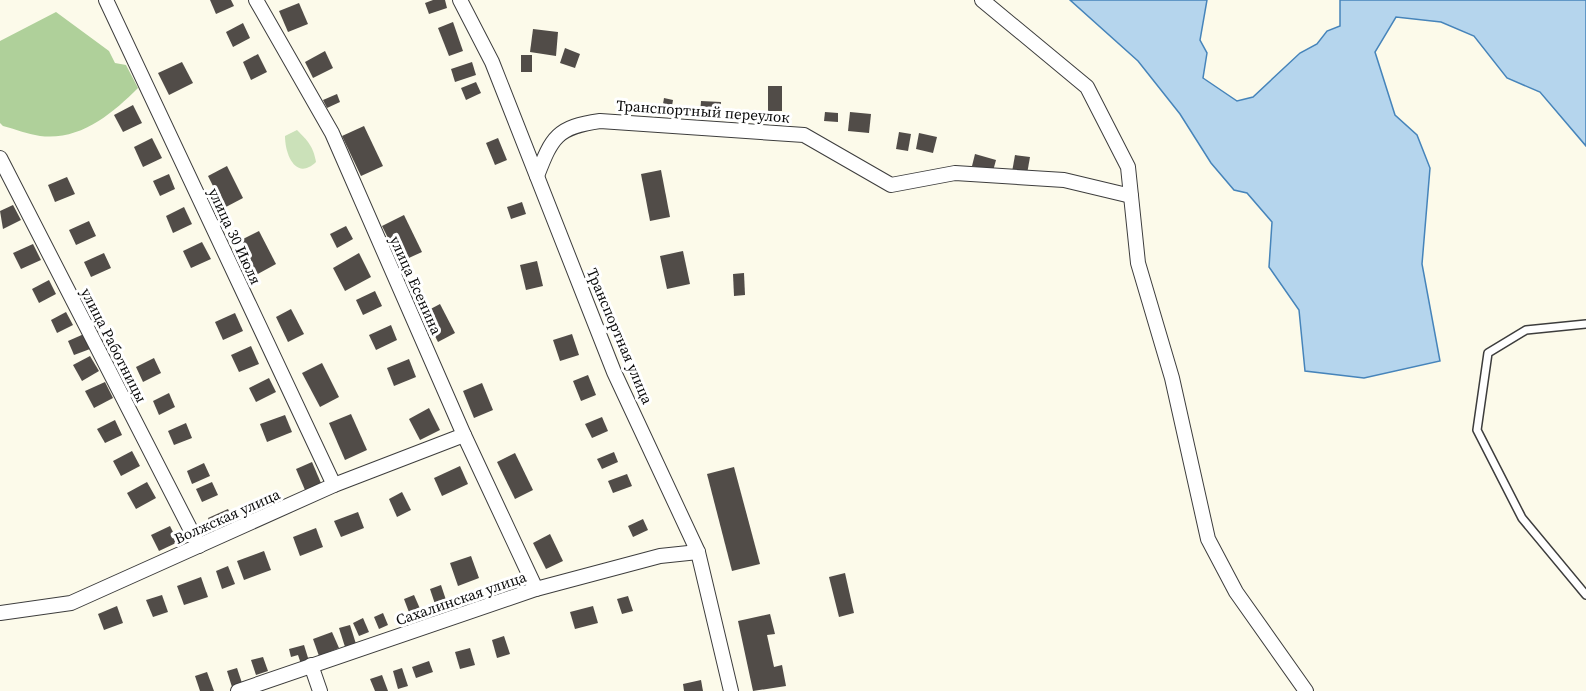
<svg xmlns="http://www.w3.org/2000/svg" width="1586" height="691" font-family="'Source Serif 4',serif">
	<rect width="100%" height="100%" fill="#fcfaea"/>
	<!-- green -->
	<path fill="#cbe1b9" d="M297,130C308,141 313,146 316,162C296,181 285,155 285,136Z"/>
	<!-- forest -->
	<path fill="#afd09a" d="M56,12L109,51L115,63L126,65L138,88C112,114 80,141 40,136C27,134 15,129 3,126L0,123V41Z"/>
	<!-- water -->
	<path fill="#b5d5ed" stroke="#4684ba" stroke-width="1.5" d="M1070,0H1207L1200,40L1207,53L1203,78L1237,101L1253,97L1300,53L1317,44L1327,31L1340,26V0H1586V146L1540,92L1507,78L1474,36L1441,22L1396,17L1375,52L1395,115L1417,135L1430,168L1422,264L1440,361L1364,378L1305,371L1299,310L1269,267L1272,222L1247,193L1234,190L1211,163L1180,114L1138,61Z"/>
	<!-- building -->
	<g fill="#514c48">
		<path d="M210,0H231L234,6L216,14Z"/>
		<path d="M433,0H445L447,8L429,14L425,3Z"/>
		<path d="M299,3L308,24L288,32L279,11Z"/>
		<path d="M453,22L463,51L449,56L438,28Z"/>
		<path d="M243,23L250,38L233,47L226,32Z"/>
		<path d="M533,29L558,32L556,56L530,52Z"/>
		<path d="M565,48L580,54L575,68L560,63Z"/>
		<path d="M325,51L333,68L313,78L305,62Z"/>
		<path d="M258,54L267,72L251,80L243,62Z"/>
		<rect x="521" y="55" width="11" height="17"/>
		<path d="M182,62L193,83L169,95L158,73Z"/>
		<path d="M472,62L476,75L455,82L451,69Z"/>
		<path d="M476,82L481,93L466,100L461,88Z"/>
		<rect x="768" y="86" width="14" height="25"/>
		<path d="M337,94L340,102L327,108L323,100Z"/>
		<path d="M664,98L673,100L671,112L662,110Z"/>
		<path d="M701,101L721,102L720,116L700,115Z"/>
		<path d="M133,105L142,123L123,132L114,115Z"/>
		<path d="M825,112L838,113V122L824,121Z"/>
		<path d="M850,112L871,114L869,133L848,131Z"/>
		<path d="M364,126L383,166L361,176L342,136Z"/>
		<path d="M899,132L911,134L908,151L896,149Z"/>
		<path d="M919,133L937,137L933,153L916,149Z"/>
		<path d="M152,138L162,158L143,167L134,147Z"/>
		<path d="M498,138L507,160L495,165L486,143Z"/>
		<path d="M975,154L996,160L993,171L972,166Z"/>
		<path d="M1015,155L1030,157L1027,174L1012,172Z"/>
		<path d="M227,166L243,198L224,208L208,176Z"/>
		<path d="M661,170L670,217L650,221L641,174Z"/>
		<path d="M169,174L175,189L160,196L153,181Z"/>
		<path d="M67,177L75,194L55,202L48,185Z"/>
		<path d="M522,202L526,214L511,219L507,207Z"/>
		<path d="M13,205L21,220L3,229L0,211Z"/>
		<path d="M184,207L192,224L173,233L166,216Z"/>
		<path d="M404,215L422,252L400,262L382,226Z"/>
		<path d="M89,221L96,236L76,245L69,230Z"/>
		<path d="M346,226L353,239L337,248L330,234Z"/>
		<path d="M259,231L276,264L256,275L239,241Z"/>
		<path d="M202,242L211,259L191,268L183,251Z"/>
		<path d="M33,244L41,260L21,269L13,253Z"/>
		<path d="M683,251L690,284L667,289L660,256Z"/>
		<path d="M104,253L111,268L91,277L84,262Z"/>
		<path d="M359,253L371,277L345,291L333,268Z"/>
		<path d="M537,261L543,286L526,290L520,265Z"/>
		<path d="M744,273L745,295L734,296L733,274Z"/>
		<path d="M49,280L56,294L39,303L32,289Z"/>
		<path d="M375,291L382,306L363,315L356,300Z"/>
		<path d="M440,304L455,333L438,342L423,313Z"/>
		<path d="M291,309L304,334L288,342L276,317Z"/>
		<path d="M66,312L73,325L57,333L51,320Z"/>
		<path d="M235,313L243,331L223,340L215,322Z"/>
		<path d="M391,325L397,340L376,350L369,335Z"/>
		<path d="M84,334L90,349L74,355L68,341Z"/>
		<path d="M572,334L579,355L560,361L553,340Z"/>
		<path d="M251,346L259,364L239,372L231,355Z"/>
		<path d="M90,356L99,371L82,381L73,365Z"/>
		<path d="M154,358L161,373L143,382L136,367Z"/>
		<path d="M409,359L416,377L394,386L387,368Z"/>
		<path d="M322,363L339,397L320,407L302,373Z"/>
		<path d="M588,375L596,395L581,401L573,381Z"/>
		<path d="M269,378L276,392L256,402L249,388Z"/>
		<path d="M105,382L113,398L94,408L85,391Z"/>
		<path d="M482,383L493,410L474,418L463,391Z"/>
		<path d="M169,393L175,407L159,415L153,401Z"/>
		<path d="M429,408L440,430L420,440L409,419Z"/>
		<path d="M351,414L367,450L345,460L329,423Z"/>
		<path d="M285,415L292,432L267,442L260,424Z"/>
		<path d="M602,417L608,431L592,438L585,424Z"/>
		<path d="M115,420L122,435L105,443L97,429Z"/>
		<path d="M186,423L192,438L174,445L168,431Z"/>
		<path d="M132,451L140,466L121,476L113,461Z"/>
		<path d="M614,452L618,462L602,469L597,459Z"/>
		<path d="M515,453L533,490L515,499L497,462Z"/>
		<path d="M312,462L321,483L305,490L296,469Z"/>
		<path d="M204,463L210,476L192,484L187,471Z"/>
		<path d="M460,466L468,484L442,496L434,478Z"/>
		<path d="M734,467L760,564L732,571L707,474Z"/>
		<path d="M627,474L632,486L613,493L608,481Z"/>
		<path d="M147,482L156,498L136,509L127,493Z"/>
		<path d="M212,482L218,495L202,502L196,489Z"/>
		<path d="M402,492L411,510L397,517L389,499Z"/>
		<path d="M228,509L234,523L214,532L208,518Z"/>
		<path d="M358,512L364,528L341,537L334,521Z"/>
		<path d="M643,519L648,530L633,537L628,526Z"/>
		<path d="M170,526L178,542L159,551L151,535Z"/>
		<path d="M316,528L323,547L300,556L293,537Z"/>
		<path d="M550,534L563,561L546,569L533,543Z"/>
		<path d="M264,551L271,570L244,580L237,561Z"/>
		<path d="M471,556L479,578L458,586L450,563Z"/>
		<path d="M228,566L235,584L222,589L216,571Z"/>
		<path d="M845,573L854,613L839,617L829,577Z"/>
		<path d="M201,577L208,597L184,605L177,586Z"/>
		<path d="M441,585L446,600L435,604L430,589Z"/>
		<path d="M162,595L168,612L153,617L146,600Z"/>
		<path d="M414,595L421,611L410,615L404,599Z"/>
		<path d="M628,596L633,611L622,614L617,599Z"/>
		<path d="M117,606L123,623L104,630L98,614Z"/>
		<path d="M593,606L598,623L575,629L570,612Z"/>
		<path d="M383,613L388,625L379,629L374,617Z"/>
		<path d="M770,614L775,634L767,635L774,667L782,665L786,686L753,691L738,621Z"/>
		<path d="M363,618L369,632L359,636L353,623Z"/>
		<path d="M350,625L357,647L346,650L339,628Z"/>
		<path d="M332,632L339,648L319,656L313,639Z"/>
		<path d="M504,636L510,654L497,658L492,640Z"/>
		<path d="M304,645L309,661L301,664L298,655L291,657L289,649Z"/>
		<path d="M470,648L475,665L460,669L455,652Z"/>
		<path d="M263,657L268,671L256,675L251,660Z"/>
		<path d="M429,661L433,672L416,678L412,667Z"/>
		<path d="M237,668L242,683L232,687L227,671Z"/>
		<path d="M402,668L408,686L398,689L393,671Z"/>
		<path d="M207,672L214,691H200L195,676Z"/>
		<path d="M382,675L388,691H375L370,679Z"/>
		<path d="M701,680L703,691H684L683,684Z"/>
	</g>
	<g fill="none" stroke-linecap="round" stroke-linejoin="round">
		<!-- service casing -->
		<g stroke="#3d3d3d" stroke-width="10">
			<path id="service" d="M1586,324L1526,330L1488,353L1477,430L1522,518L1586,595"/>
		</g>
		<!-- minor casing -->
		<g stroke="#3d3d3d" stroke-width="16">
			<g id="minor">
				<path d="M106,0L334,485"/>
				<path d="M256,0L332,133L464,435L536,589"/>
				<path d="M460,0L492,62L614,372L698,552L731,691"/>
				<path d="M982,0L1087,87L1128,167L1138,263L1172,378L1208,539L1236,592L1306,691"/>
				<path d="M0,158L199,546"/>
				<path d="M537,176C552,137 557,127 600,121L804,135L891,185L955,173L1064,180L1131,196"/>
				<path d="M0,613L71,603L334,485L464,435"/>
				<path d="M311,665L320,691"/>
				<path d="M238,691L536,589L660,556L698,552"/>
			</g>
		</g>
		<!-- service -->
		<use href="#service" stroke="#fff" stroke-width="7"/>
		<!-- minor -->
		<use href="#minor" stroke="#fff" stroke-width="14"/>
	</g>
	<g text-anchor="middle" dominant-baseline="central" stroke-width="6" stroke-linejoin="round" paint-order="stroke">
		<!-- street labels -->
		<g font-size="15" fill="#0a0a0a" stroke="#fff">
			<text transform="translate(703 111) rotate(4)">Транспортный переулок</text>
			<text transform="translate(235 236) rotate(65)">улица 30 Июля</text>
			<text transform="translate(416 285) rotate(66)">улица Есенина</text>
			<text transform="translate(620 336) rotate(67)">Транспортная улица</text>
			<text transform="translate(114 345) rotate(63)">улица Работницы</text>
			<text transform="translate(227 516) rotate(-24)">Волжская улица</text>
			<text transform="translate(461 598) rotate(-19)">Сахалинская улица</text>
		</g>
	</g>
</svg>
